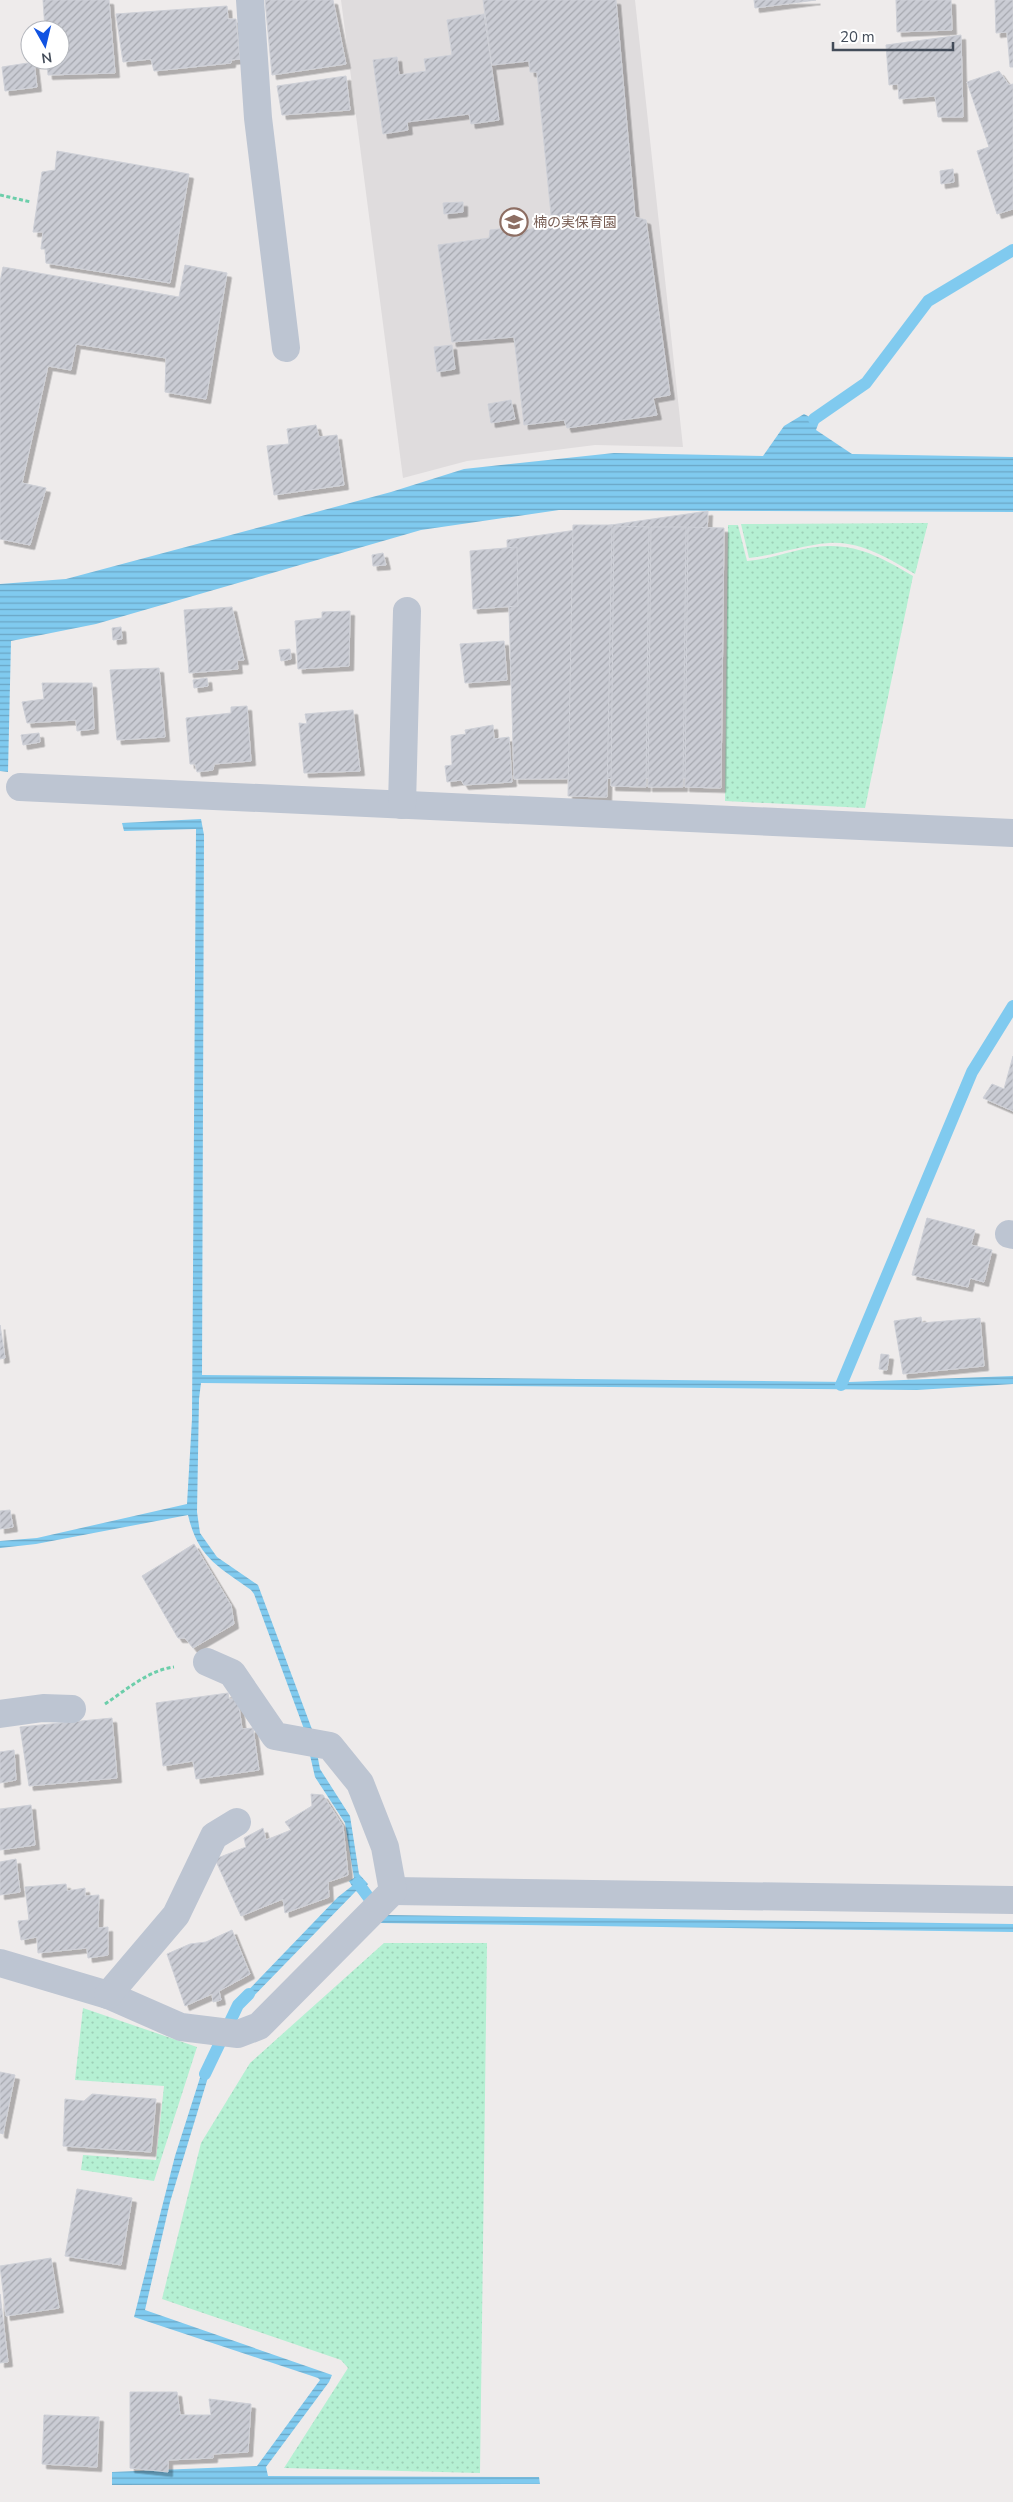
<svg xmlns="http://www.w3.org/2000/svg" width="1013" height="2502" font-family="'Nunito Sans','Noto Sans JP',sans-serif">
	<defs>
		<pattern id="grass-dots" width="8" height="8" patternUnits="userSpaceOnUse" patternTransform="scale(1.25)"><rect width="8" height="8" fill="#b5f0d3"/><path d="M2 2h.1M6 6h.1" fill="none" stroke="#9dcfb7" stroke-width="1.8" stroke-linecap="round"/></pattern>
		<pattern id="water-rules" width="6" height="5" patternUnits="userSpaceOnUse" patternTransform="scale(1.25)"><rect width="6" height="5" fill="#80caef"/><path d="M0 2.5h6" fill="none" stroke="#6aa6c5"/></pattern>
		<pattern id="building-hatch" width="6" height="6" patternUnits="userSpaceOnUse" patternTransform="scale(1.25)"><rect width="6" height="6" fill="#caccd4"/><path d="M-1 1l2-2M0 6l6-6M5 7l2-2" fill="none" stroke="#a6a8af"/></pattern>
		<filter id="shadow"><feDropShadow dx="4.5" dy="4.5" stdDeviation="0" flood-color="#0004"/></filter>
	</defs>
	<rect width="100%" height="100%" fill="#eeebeb"/>
	<!-- education -->
	<path fill="#dfdcdd" d="M341,0H635L683,447L595,445L467,461L403,478Z"/>
	<!-- grass -->
	<g fill="url(#grass-dots)">
		<path d="M928,523L915,574C889,559 861,541 829,543C802,545 776,555 749,558L741,524Z"/>
		<path d="M728,525H738L747,561C775,559 803,545 831,546C862,546 888,561 913,576L865,808L725,801Z"/>
		<path d="M384,1943H487L480,2473L284,2468L348,2368L341,2360L162,2299L201,2143L250,2063Z"/>
		<path d="M83,2008L197,2047L154,2181L81,2170L83,2155L156,2160L164,2086L75,2080Z"/>
	</g>
	<!-- water -->
	<g fill="url(#water-rules)">
		<path d="M804,414L819,422L816,430L852,454L1013,457V512L559,510L421,530L96,624L11,641L8,772L0,771V584L66,579L391,492L464,469L614,453L763,456L784,426Z"/>
		<path d="M201,819L204,835L202,1375L849,1382L1013,1376V1384L917,1390L201,1383L199,1399L197,1512L200,1533L217,1557L258,1585L313,1732L320,1769L350,1816L359,1874L368,1884L360,1894L356,1891L242,2008L236,2003L338,1897L352,1886L349,1881L354,1878L345,1823L315,1777L304,1729L254,1594L251,1590C218,1566 198,1558 188,1515L36,1544L0,1548V1541L37,1538L187,1504L192,1419L196,829L124,831L122,823Z"/>
		<path d="M387,1915L1013,1924V1932L380,1923Z"/>
		<path d="M206,2059L213,2061L170,2202L145,2310L332,2375L329,2382L266,2467L268,2476L539,2477L540,2484L112,2485V2472L257,2466L320,2380L318,2378L134,2317L175,2156Z"/>
	</g>
	<g fill="none" stroke-linecap="round" stroke-linejoin="round">
		<!-- stream -->
		<g stroke="#80caef" stroke-width="12">
			<path d="M814,419L866,383L928,301L1013,250"/>
			<path d="M841,1385L972,1072L1013,1006"/>
			<path d="M358,1883L377,1909"/>
			<path d="M205,2074L238,2005L249,1994"/>
		</g>
	</g>
	<!-- building -->
	<g fill="url(#building-hatch)" stroke="#ced0d7" filter="url(#shadow)">
		<path d="M43,0H109L115,73L48,75L47,60H60V30H45Z"/>
		<path d="M265,0H333L346,64L272,75Z"/>
		<path d="M483,0H616L635,217L646,220L670,395L653,398L657,415L567,428L564,420L524,425L514,337L452,342L438,245L489,238L490,230L508,228L514,234L524,233L525,230L552,225L537,72H530L529,61L492,65Z"/>
		<path d="M754,0H816L755,8Z"/>
		<path d="M896,0H951L952,30L897,32Z"/>
		<path d="M995,0H1013V67H1010L1007,32L996,33Z"/>
		<path d="M227,6L228,19H236L240,59L231,60V63L154,71L151,59L123,62L116,14Z"/>
		<path d="M484,14L499,120L471,124L469,114L407,122L408,130L383,134L373,60L397,57L399,75L426,71L424,59L452,55L447,20Z"/>
		<path d="M961,35L963,117H938L935,96L899,99L898,84L889,85L886,45Z"/>
		<path d="M34,62L37,87L5,91L2,67Z"/>
		<path d="M999,71L1009,85L1013,84V209L997,214L977,151L989,147L967,82Z"/>
		<path d="M346,76L350,110L282,115L277,86Z"/>
		<path d="M57,151L189,174L170,283L46,263L45,249H41L43,232H33L42,172L55,170Z"/>
		<path d="M953,169L954,182L941,184L940,171Z"/>
		<path d="M463,202V212L444,214L443,203Z"/>
		<path d="M185,265L227,273L206,399L165,392L166,358L76,344L71,370L48,366L22,483L46,488L30,545L0,539V282L3,267L179,297Z"/>
		<path d="M452,345L455,369L437,372L434,347Z"/>
		<path d="M511,400L515,419L491,423L488,404Z"/>
		<path d="M316,425L319,437L337,435L344,485L274,495L267,446L289,444L287,429Z"/>
		<path d="M708,511L697,778L514,779L507,540Z"/>
		<path d="M573,525H612L607,797L568,796Z"/>
		<path d="M614,526L649,527L646,787L611,786Z"/>
		<path d="M651,527H686L683,787H648Z"/>
		<path d="M688,527L724,528L721,788L685,787Z"/>
		<path d="M517,547L518,606L473,609L470,551Z"/>
		<path d="M383,553L386,565L373,566L372,555Z"/>
		<path d="M232,607L244,660H237L238,669L189,673L184,610Z"/>
		<path d="M350,611L349,666L298,669L295,621L322,618V612Z"/>
		<path d="M121,627L122,639L113,640L112,628Z"/>
		<path d="M504,641L507,680L465,683L460,644Z"/>
		<path d="M290,649L291,659L281,661L279,650Z"/>
		<path d="M159,668L165,737L117,740L110,670Z"/>
		<path d="M207,678L208,686L194,688L193,680Z"/>
		<path d="M42,683H92L94,729L77,731L76,720L27,723L22,702L44,699Z"/>
		<path d="M247,706L251,761L214,764L213,770L197,772L195,764H190L186,718L231,713V707Z"/>
		<path d="M353,710L360,771L304,773L299,723L307,724L305,714Z"/>
		<path d="M493,725L494,739L509,737L512,782L464,785L461,780L447,782L445,766L452,765L451,736L466,734L465,730Z"/>
		<path d="M39,733L40,742L23,745L21,735Z"/>
		<path d="M1013,1056V1111L983,1098L992,1084L1004,1089Z"/>
		<path d="M927,1218L975,1230L971,1245L992,1250L984,1282L970,1278L968,1287L912,1275Z"/>
		<path d="M921,1317L922,1323L980,1318L984,1366L903,1374L894,1321Z"/>
		<path d="M0,1325L5,1358L0,1359Z"/>
		<path d="M881,1354L889,1355L887,1370L879,1369Z"/>
		<path d="M10,1510L13,1527L0,1529V1511Z"/>
		<path d="M194,1544L231,1605L234,1624L193,1648L185,1638H178L142,1576Z"/>
		<path d="M228,1693L229,1699H238L242,1729L253,1728L259,1770L196,1779L193,1761L163,1766L156,1703Z"/>
		<path d="M112,1718L117,1778L29,1786L20,1727Z"/>
		<path d="M14,1750L16,1780L0,1783V1752Z"/>
		<path d="M311,1794L323,1795L343,1826L348,1875L328,1882L329,1897L285,1913L283,1899L241,1916L215,1859L246,1847L244,1838L263,1828L266,1840L291,1830L285,1822L312,1806Z"/>
		<path d="M31,1805L35,1845L0,1850V1809Z"/>
		<path d="M16,1859L20,1892L0,1895V1862Z"/>
		<path d="M66,1884L67,1891L85,1888V1896L99,1895L98,1928L108,1927V1955L88,1958L87,1948L38,1953L37,1937L21,1940L18,1921L29,1920L25,1887Z"/>
		<path d="M232,1930L250,1974L219,1991L221,2000L213,2002L212,1994L185,2006L167,1954L190,1944L206,1942Z"/>
		<path d="M0,2072L15,2075L3,2134L0,2133Z"/>
		<path d="M92,2094L156,2099L151,2152L63,2146L65,2099L84,2101Z"/>
		<path d="M77,2189L132,2198L121,2265L65,2256Z"/>
		<path d="M51,2258L59,2308L6,2316L0,2266Z"/>
		<path d="M0,2294L8,2362L0,2363Z"/>
		<path d="M130,2392H177L180,2415H211L209,2399L251,2404L248,2452L213,2454V2458L168,2460V2472L130,2468Z"/>
		<path d="M44,2415L99,2417L97,2467L42,2464Z"/>
	</g>
	<g fill="none" stroke-linecap="round" stroke-linejoin="round">
		<!-- path -->
		<g stroke="#6cceaa" stroke-width="3" stroke-dasharray="4 2.5" stroke-linecap="butt">
			<path d="M0,195L31,202"/>
			<path d="M105,1704C126,1690 149,1670 174,1667"/>
		</g>
		<!-- minor -->
		<g stroke="#bdc5d2" stroke-width="28">
			<path d="M250,0L258,118L286,348"/>
			<path d="M20,787L1013,833"/>
			<path d="M402,805L407,611"/>
			<path d="M1009,1234L1013,1235"/>
			<path d="M0,1714L43,1708L72,1709"/>
			<path d="M393,1891L1013,1900"/>
			<path d="M0,1963L108,1995L181,2027L238,2034L259,2026L393,1891L385,1847L360,1783L330,1746L275,1736L232,1673L207,1662"/>
			<path d="M108,1995L176,1915L214,1836L237,1822"/>
		</g>
	</g>
	<!-- icons -->
	<defs>
		<g id="school-ring" transform="scale(1.4375)"><circle r="9.5" fill="#fff" stroke="#8d6e63" stroke-width="1.5"/><path d="M0-5L7-2L0 1L-7-2ZM-4 1L0 2.5L4 1V4Q0 6-4 4Z" fill="#8d6e63"/></g>
	</defs>
	<g fill-rule="evenodd">
		<use href="#school-ring" x="514" y="222"/>
	</g>
	<g text-anchor="middle" dominant-baseline="central" stroke-width="4" stroke-linejoin="round" paint-order="stroke">
		<!-- education labels -->
		<g font-size="14" fill="#785e54" stroke="#fff" text-anchor="start">
			<text x="533" y="222">楠の実保育園</text>
		</g>
	</g>
	<!-- north arrow -->
	<g transform="translate(45 45) rotate(172)"><circle r="24" fill="#ffffff" stroke="#b4b7bd"/>
	<path d="M0-4L9 19L0 12L-9 19Z" fill="#1153e2"/>
	<text y="-8" font-size="14" font-weight="bold" text-anchor="middle" fill="#434c59">N</text>
	</g>
	<!-- scale -->
	<path d="M833 42v8h120v-8" fill="none" stroke="#434c59" stroke-width="2.5"/>
	<text x="840" y="42" font-size="15" fill="#434c59" stroke="#ffffff" stroke-width="4" paint-order="stroke">20 m</text>
</svg>
